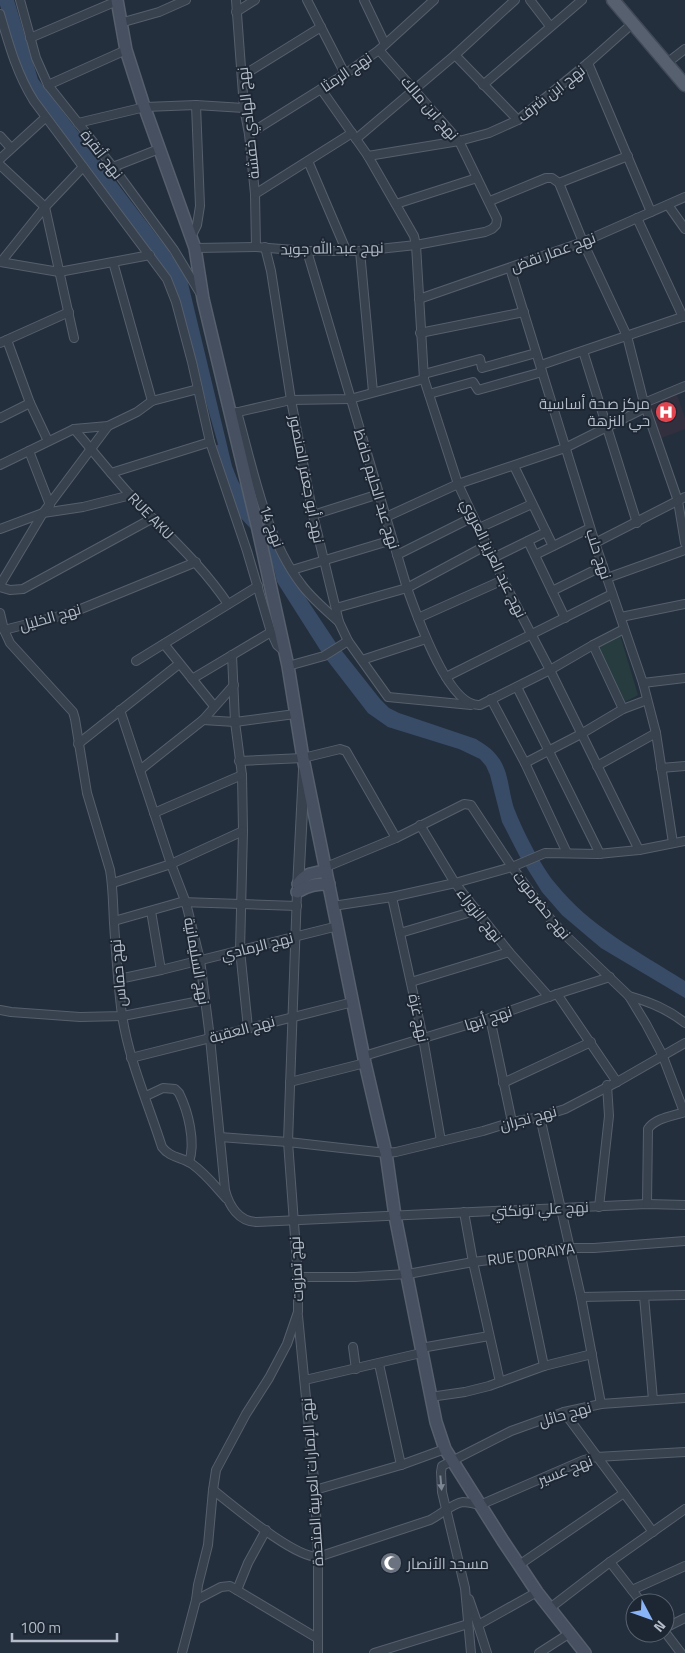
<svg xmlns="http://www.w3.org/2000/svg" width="685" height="1653" font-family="'Titillium Web',Cairo,sans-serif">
	<rect width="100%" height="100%" fill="#242f3e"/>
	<!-- medical -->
	<path fill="#32303f" d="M677,395L685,418V429L659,439L648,406Z"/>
	<!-- green -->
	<path fill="#263c3f" d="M620,635L638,695L623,703L595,647Z"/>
	<!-- water -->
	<g fill="#394c67">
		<path d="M0,0H14L38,79L168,250L187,279L232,466L245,499L251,529L238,515L175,292L36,101L20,74L0,5Z"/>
		<path d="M262,518L290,574L338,646L380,699L389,708L399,713L476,739C484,744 492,749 497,756C510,771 508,796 516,813C524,833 541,866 555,883C589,926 639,952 685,981V998L601,948L562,915L542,892L520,857L502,822L490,775L486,766L480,759L459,749L388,727L368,713L324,656L277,582L274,569L269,561Z"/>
	</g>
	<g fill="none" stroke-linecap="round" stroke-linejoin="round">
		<!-- river -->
		<path stroke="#394c67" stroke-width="12" d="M220,450L226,474L236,489"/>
		<!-- minor casing -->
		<g stroke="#565f6c" stroke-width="10">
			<g id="minor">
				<path d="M20,0L36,58L48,85L113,167L174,250L200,293"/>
				<path d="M236,0L244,108L249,134L255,194L256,247"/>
				<path d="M307,0L345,74"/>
				<path d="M364,0L385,44"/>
				<path d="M530,0L550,26"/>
				<path d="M236,12L255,0"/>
				<path d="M0,14C9,45 17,74 34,101L167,279L176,302L192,362L210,442L247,551L271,632L277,645L285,652"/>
				<path d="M120,23L159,12L186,0"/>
				<path d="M30,38L117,1"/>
				<path d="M455,55L518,120"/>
				<path d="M588,63L651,212"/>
				<path d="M667,63L685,49"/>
				<path d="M242,76L321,27"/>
				<path d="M48,85L126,50"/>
				<path d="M483,85L582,0"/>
				<path d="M321,89L368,156L414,236L416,245L424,379L458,484L503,580L550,670L639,850"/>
				<path d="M78,123L145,107L196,105L244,108"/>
				<path d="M249,134L345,74L379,50L434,0"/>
				<path d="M0,136L11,148"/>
				<path d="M356,139L455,55L515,0"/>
				<path d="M368,156L459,141L489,133L518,120L588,63L633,23"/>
				<path d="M0,159L45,118"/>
				<path d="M308,161L346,250"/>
				<path d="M0,165L45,207L74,338"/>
				<path d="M113,167L159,149"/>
				<path d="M559,183L628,156"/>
				<path d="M255,194L352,133"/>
				<path d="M490,201L546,178H552L559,183L583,242L627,336L644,403L678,501L685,543"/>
				<path d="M396,204L477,178"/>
				<path d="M668,205L685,229"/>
				<path d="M637,218L683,317"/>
				<path d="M191,237L197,225L200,206L196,105"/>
				<path d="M265,247L271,271L291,400L313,515L339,622L348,641L388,697L471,705"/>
				<path d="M195,248L256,247L307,251H360L416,245L485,232L492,229L496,225L497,219L459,141L379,50"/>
				<path d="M307,251L407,588C416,613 448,708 480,705L550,670L593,645L624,629"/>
				<path d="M360,251L373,392"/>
				<path d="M0,262L59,272L150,255"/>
				<path d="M1,262L45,207L83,167"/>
				<path d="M113,262L152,401"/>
				<path d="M510,268L595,543L643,683L656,733L673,843"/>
				<path d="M419,299L583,242L685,197"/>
				<path d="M420,333L524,312"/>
				<path d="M7,340L30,403L48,441"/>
				<path d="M0,343L69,312"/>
				<path d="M583,351L637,523"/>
				<path d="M541,365L685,316"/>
				<path d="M424,374L480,359L482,368L536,353"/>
				<path d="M429,394L473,382L478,390L542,372"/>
				<path d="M644,403L685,386"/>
				<path d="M237,412C253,468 265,537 301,584C311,598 326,610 339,622"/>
				<path d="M234,413L291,400L350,399L424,379"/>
				<path d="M0,418L30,403"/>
				<path d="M74,429C93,451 111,474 131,496C165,533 199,561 228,604"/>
				<path d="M29,451L50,505"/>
				<path d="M0,465L74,429L108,426L137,412L152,401L198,389"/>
				<path d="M514,466L553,546"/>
				<path d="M111,473L210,442"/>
				<path d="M313,515L379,494"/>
				<path d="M386,517L458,484L565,448L645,408"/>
				<path d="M479,528L532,504"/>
				<path d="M0,529L43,513L83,507L131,495"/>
				<path d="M528,541L565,618"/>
				<path d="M595,543L685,497"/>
				<path d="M397,555L473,517"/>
				<path d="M535,555L590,528"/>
				<path d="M493,558L546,532"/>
				<path d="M292,570L392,540"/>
				<path d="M607,578L685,550"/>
				<path d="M0,585L43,513L108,426"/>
				<path d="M0,587L10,590L23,589L153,518"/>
				<path d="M552,591L603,566"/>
				<path d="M336,608L407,588L487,545"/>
				<path d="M0,613L4,630L10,643L73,712L75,719L87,793L110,870C113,887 113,905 114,923C116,954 118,985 122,1015C129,1061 148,1103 162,1147C170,1158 182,1157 192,1164C205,1173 215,1186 226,1198"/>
				<path d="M621,617L685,604"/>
				<path d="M418,618L503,580"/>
				<path d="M4,630L71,613L196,562"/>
				<path d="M164,644L214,706"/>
				<path d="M593,645L623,709"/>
				<path d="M232,655L235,722L242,775L243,831L240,950L248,1028"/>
				<path d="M362,660L426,639"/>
				<path d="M136,661L258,586"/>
				<path d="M288,666L324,656L348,641"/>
				<path d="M446,677L612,594"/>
				<path d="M192,679L271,632"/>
				<path d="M643,683L685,678"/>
				<path d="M517,687L600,854"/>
				<path d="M491,699L525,763L567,853"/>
				<path d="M120,710L171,864L186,903L200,960L210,1038L225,1190C229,1206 239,1222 257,1222L647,1204L685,1205"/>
				<path d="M203,720L235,722L295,714"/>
				<path d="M78,744L179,664"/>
				<path d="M239,761L303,758L340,749L346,751L396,838"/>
				<path d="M525,763L581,734L623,709L647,700"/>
				<path d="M597,766L656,733"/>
				<path d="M661,768L685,766"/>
				<path d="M140,770L203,720L234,685"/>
				<path d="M154,813L242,775"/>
				<path d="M420,825L455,883L509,952L549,997"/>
				<path d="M326,867L396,838L464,804L471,805L512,867L548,916L563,933L629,996L646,1024L662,1054L684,1112"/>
				<path d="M113,883L171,864L243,831"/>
				<path d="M392,897L423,1038L441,1141"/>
				<path d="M333,906L392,897L455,883L512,867L545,853L598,854L618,852L639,850L685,841"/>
				<path d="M151,911L161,970"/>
				<path d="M114,921L181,902L297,906"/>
				<path d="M400,933L478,910"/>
				<path d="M119,979L161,970L338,926"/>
				<path d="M411,982L509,952"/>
				<path d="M557,994L617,1082"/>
				<path d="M629,996C650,1002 668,1009 685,1023"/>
				<path d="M0,1010L11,1012L80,1017L123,1016L205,1000"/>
				<path d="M490,1018L512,1122"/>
				<path d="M364,1056L490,1018L557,994L610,977"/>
				<path d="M131,1058L353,1002"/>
				<path d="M290,1082L365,1063"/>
				<path d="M503,1083L591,1042"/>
				<path d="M146,1096L163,1088L175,1089L179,1093C188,1111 196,1142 189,1162"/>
				<path d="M540,1117L581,1297L601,1404"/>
				<path d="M220,1137L288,1142L386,1153L396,1152L483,1131L512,1122L540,1117L565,1109L617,1082L685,1043"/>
				<path d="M647,1204L648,1129C655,1118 673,1116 685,1112"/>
				<path d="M599,1207L609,1116L607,1085"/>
				<path d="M464,1212L473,1262L500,1382"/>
				<path d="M521,1256L544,1366"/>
				<path d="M298,1277H355L408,1274L473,1262L521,1256L560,1248H594L685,1241"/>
				<path d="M644,1296L653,1400"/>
				<path d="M581,1297L685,1295"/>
				<path d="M298,1316L315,1490L318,1557V1653"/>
				<path d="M353,1347L356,1369"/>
				<path d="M421,1348L489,1336"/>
				<path d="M379,1364L401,1465"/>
				<path d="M305,1380L421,1353"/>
				<path d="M430,1397L465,1392L489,1386L544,1366L592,1354"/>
				<path d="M564,1412L653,1532"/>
				<path d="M213,1490C235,1507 293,1557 318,1557L430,1520C440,1515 453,1503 463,1502C468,1502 475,1504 480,1505L584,1460L596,1457L685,1452"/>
				<path d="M315,1490L401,1465L445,1449"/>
				<path d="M610,1562L642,1603"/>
				<path d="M519,1565L624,1493"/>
				<path d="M237,1590L248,1563L266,1530"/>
				<path d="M632,1590L685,1566"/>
				<path d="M469,1599L478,1625L537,1592"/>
				<path d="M196,1600L221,1587L230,1586L317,1638"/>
				<path d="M550,1608L610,1562L685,1509"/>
				<path d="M478,1625L487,1653"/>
				<path d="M665,1628L685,1618"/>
				<path d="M665,1632L681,1653"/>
				<path d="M182,1653L196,1600L198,1585L208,1545L213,1490L216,1470L246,1414L269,1378L287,1344L298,1312V1277L288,1142L297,892"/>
				<path d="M374,1653L468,1624"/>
				<path d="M471,1653L465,1588L442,1492L441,1472L442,1466L511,1431L564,1412L601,1404L685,1398"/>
				<path d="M539,1653L570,1633"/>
			</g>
		</g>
		<!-- tertiary casing -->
		<g stroke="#565f6c" stroke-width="12">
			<path id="tertiary" d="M298,888L304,770"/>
		</g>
		<!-- secondary casing -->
		<g stroke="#565f6c" stroke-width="14">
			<g id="secondary">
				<path d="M117,0L126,50L143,103L195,248L203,299L257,525L288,666L303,758L365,1063L386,1153L395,1216L436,1422L445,1449L503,1541L537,1592L585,1653"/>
				<path d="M298,884C305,873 314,873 326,871"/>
				<path d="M297,892C308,885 317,884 329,884"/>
			</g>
		</g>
		<!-- primary casing -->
		<g stroke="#414a57" stroke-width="15">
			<path id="primary" d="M613,0L685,85"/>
		</g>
		<!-- minor -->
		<use href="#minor" stroke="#38414e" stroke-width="8"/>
		<!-- tertiary -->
		<use href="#tertiary" stroke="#38414e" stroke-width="10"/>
		<!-- secondary -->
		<use href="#secondary" stroke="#465061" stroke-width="11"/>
		<!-- primary -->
		<use href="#primary" stroke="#56606e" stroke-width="12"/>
	</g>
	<!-- one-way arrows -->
	<defs><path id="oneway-solid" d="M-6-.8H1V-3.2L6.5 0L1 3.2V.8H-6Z" transform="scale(1.25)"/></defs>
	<use fill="#7c8592" href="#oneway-solid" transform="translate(441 1483) rotate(85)"/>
	<!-- icons -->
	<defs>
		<g id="hospital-disc" transform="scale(1.125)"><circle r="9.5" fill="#e0444e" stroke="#1d2633"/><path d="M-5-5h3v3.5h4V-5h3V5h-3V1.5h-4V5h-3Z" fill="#fff"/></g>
		<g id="mosque-disc" transform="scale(1.125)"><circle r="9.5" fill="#6b7280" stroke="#1d2633"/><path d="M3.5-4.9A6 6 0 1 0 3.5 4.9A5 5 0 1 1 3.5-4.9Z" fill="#fff"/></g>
	</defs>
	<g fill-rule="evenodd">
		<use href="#hospital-disc" x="666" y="412"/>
		<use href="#mosque-disc" x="391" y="1563"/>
	</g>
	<g text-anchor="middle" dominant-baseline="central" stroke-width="4" stroke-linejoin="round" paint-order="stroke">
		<!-- street labels -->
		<g font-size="15" fill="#b4bcc9" stroke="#1d2633">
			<text transform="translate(346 72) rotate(-34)">نهج الرمثا</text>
			<text transform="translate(551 93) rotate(-38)">نهج ابن شرف</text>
			<text transform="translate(430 108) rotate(49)">نهج ابن مالك</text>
			<text transform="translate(248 123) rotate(-96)">نهج الهادي خفشة</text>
			<text transform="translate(102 154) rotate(52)">نهج أنقرة</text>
			<text transform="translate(332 248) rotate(-1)">نهج عبد الله جويد</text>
			<text transform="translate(553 252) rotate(-20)">نهج عمار نقض</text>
			<text transform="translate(307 479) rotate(79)">نهج أبو جعفر المنصور</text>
			<text transform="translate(377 489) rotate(73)">نهج عبد الحليم حافظ</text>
			<text transform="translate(151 516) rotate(46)">RUE AKU</text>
			<text transform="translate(272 526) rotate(70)">نهج 14</text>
			<text transform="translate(599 554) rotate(72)">نهج حلب</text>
			<text transform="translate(494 558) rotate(64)">نهج عبد العزيز العروي</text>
			<text transform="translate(50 617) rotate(-16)">نهج الخليل</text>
			<text transform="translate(542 905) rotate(51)">نهج حضرموت</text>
			<text transform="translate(480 915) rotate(52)">نهج الزوراء</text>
			<text transform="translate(257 946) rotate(-14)">نهج الرمادي</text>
			<text transform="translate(197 961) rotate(80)">نهج السليمانية</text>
			<text transform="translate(118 973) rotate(-95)">نهج حماس</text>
			<text transform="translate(419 1018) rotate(78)">نهج غزة</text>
			<text transform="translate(488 1018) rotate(-18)">نهج أبها</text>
			<text transform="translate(242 1029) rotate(-15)">نهج العقبة</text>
			<text transform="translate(528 1118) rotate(-15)">نهج نجران</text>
			<text transform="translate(540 1209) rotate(-3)">نهج علي تونكتي</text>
			<text transform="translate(531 1254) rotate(-8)">RUE DORAIYA</text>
			<text transform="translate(296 1269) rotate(-93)">نهج تمزوت</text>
			<text transform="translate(565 1414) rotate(-16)">نهج حائل</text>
			<text transform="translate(565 1470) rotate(-21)">نهج عسير</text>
			<text transform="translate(312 1482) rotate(-94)">نهج الإمارات العربية المتحدة</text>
		</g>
		<!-- poi labels -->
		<g font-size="15" fill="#b4bcc9" stroke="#1d2633" text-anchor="end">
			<text x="650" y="403">مركز صحة أساسية<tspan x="650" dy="17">حي النزهة</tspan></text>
			<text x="407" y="1563" text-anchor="start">مسجد الأنصار</text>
		</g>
	</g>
	<!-- north arrow -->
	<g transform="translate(650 1618) rotate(131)"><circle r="24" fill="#1d2633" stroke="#59626f"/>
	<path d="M0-4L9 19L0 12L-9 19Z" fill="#8ab4f8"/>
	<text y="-8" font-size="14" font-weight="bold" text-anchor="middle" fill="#b4bcc9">N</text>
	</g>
	<!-- scale -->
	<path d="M12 1633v8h105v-8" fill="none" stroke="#b4bcc9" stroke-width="2.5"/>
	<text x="20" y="1633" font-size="15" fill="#b4bcc9" stroke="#1d2633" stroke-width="4" paint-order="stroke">100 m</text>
</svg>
